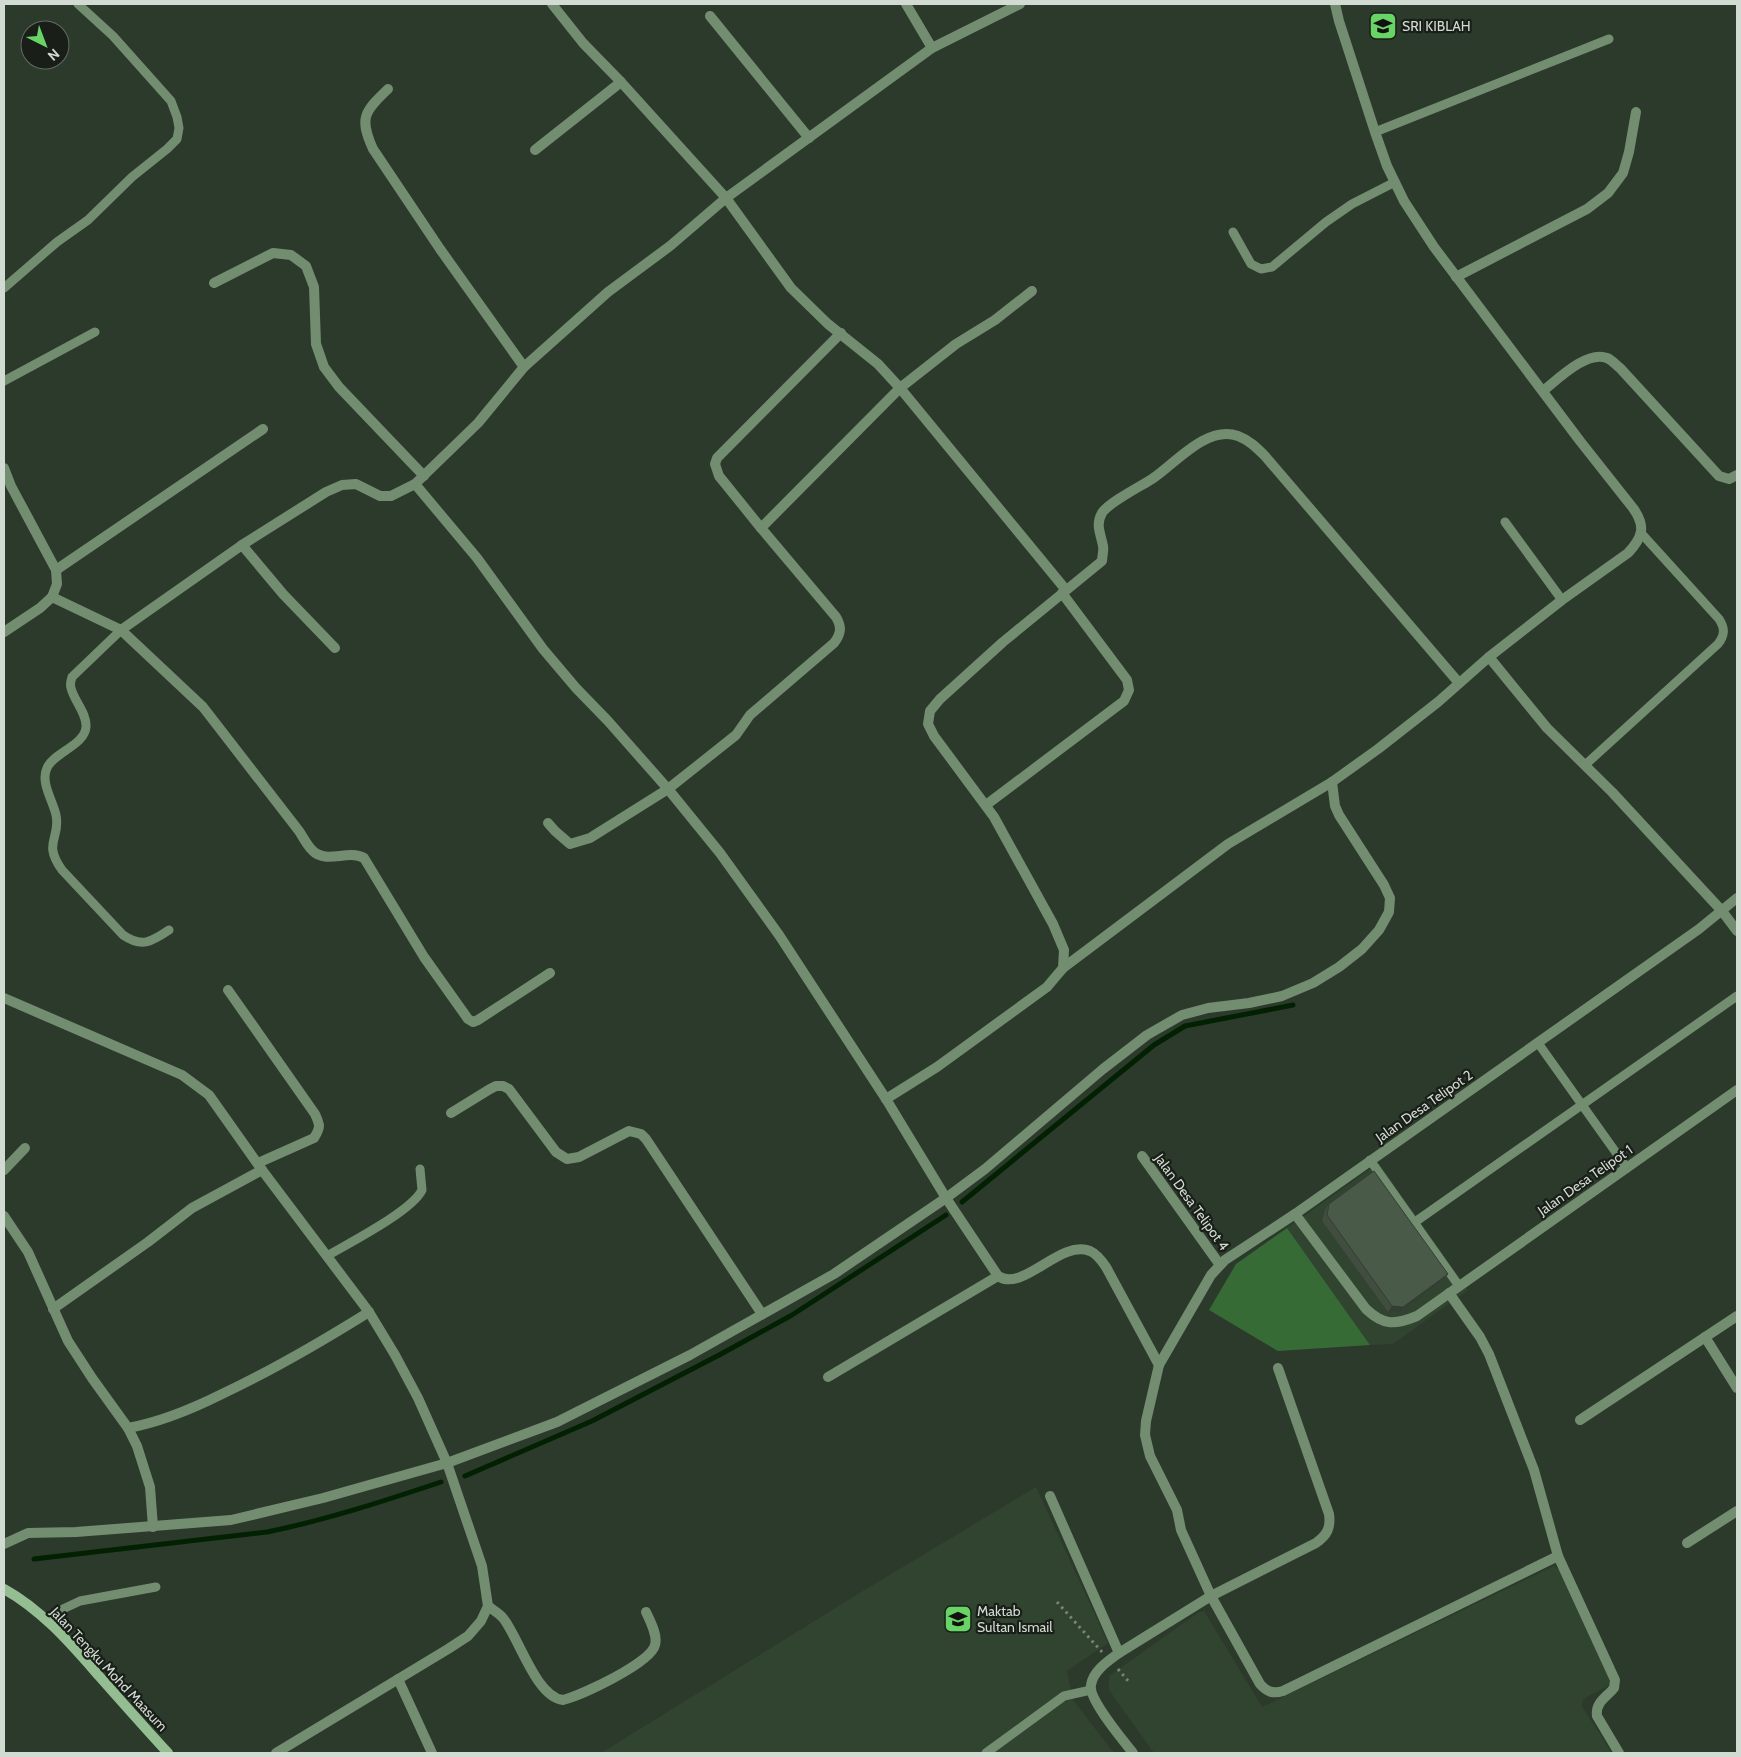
<svg xmlns="http://www.w3.org/2000/svg" width="1741" height="1757" font-family="Cabin,sans-serif">
	<rect width="100%" height="100%" fill="#2c3a2b"/>
	<!-- built -->
	<g fill="#314430">
		<path d="M1379,1163L1468,1290L1393,1344L1370,1345L1287,1228Z"/>
		<path d="M1036,1487L1108,1643L1067,1671L1073,1700L1114,1753H601L858,1594Z"/>
		<path d="M1554,1566L1560,1570L1610,1681V1685L1583,1699L1582,1707L1600,1734L1612,1753H1154L1109,1690V1676L1198,1613L1204,1611L1262,1707Z"/>
	</g>
	<!-- green -->
	<path fill="#366b35" d="M1287,1228L1370,1345L1278,1351L1209,1310L1236,1264Z"/>
	<g fill="none" stroke-linecap="round" stroke-linejoin="round">
		<!-- stream -->
		<g stroke="#022102" stroke-width="5">
			<path d="M962,1202L1154,1045L1185,1026L1293,1005"/>
			<path d="M465,1476L592,1421L721,1354L792,1315L946,1215"/>
			<path d="M34,1559L267,1532C326,1520 384,1501 441,1482"/>
		</g>
		<!-- path -->
		<g stroke="#7a8579" stroke-width="3" stroke-dasharray="2.5 4" stroke-linecap="butt">
			<path d="M1057,1602L1102,1652"/>
			<path d="M1118,1669L1129,1682"/>
		</g>
		<!-- service -->
		<g stroke="#738d71" stroke-width="9">
			<path d="M1375,132L1609,39"/>
			<path d="M1233,232L1251,264L1261,269L1272,267L1326,222L1352,204L1395,182"/>
			<path d="M4,288L57,242L88,220L132,177L167,149L177,139L179,128L177,117L171,101L113,36L78,4"/>
			<path d="M4,381L95,332"/>
			<path d="M1505,522L1562,600"/>
			<path d="M121,630L72,677C71,680 70,685 71,688C74,701 87,713 86,727C85,745 53,753 47,768C40,782 53,801 56,815C61,839 42,842 62,870L123,935C142,948 151,942 169,930"/>
			<path d="M1585,765L1718,644C1725,635 1725,628 1719,619L1641,533"/>
			<path d="M1538,1043L1627,1168"/>
			<path d="M1370,1160L1459,1286"/>
			<path d="M1415,1222L1737,996"/>
			<path d="M327,1256C349,1243 412,1211 422,1190L420,1169"/>
			<path d="M48,1621L63,1609L80,1601L156,1587"/>
			<path d="M986,1753L1064,1696L1091,1690"/>
		</g>
		<!-- minor -->
		<g stroke="#738d71" stroke-width="10">
			<path d="M906,4L932,48"/>
			<path d="M1020,4L932,48L726,198L791,288L828,324L878,364L900,388L1066,590"/>
			<path d="M710,16L809,138"/>
			<path d="M388,89C364,112 359,118 373,149L440,249L524,367"/>
			<path d="M535,150L621,82"/>
			<path d="M1456,277L1587,209L1608,193L1623,173L1629,152L1636,112"/>
			<path d="M214,283L273,253L291,255L306,266L314,287L316,344L324,367L339,387L424,476"/>
			<path d="M1543,391C1558,379 1587,350 1607,358C1612,360 1616,365 1620,368L1719,476L1729,479L1737,475"/>
			<path d="M4,468L11,486L56,570L57,584L52,597"/>
			<path d="M415,484L477,558L543,649L576,688L608,721L668,789L720,853L779,935L886,1099L946,1198L998,1276C1023,1293 1060,1239 1090,1251C1097,1254 1102,1261 1106,1267L1159,1365"/>
			<path d="M761,528L719,476L715,464L717,458L841,333"/>
			<path d="M242,545L283,594L335,648"/>
			<path d="M56,570L263,429"/>
			<path d="M121,630L203,707L299,831C303,837 307,845 312,850C326,865 347,849 364,858L424,957L468,1019L473,1022L478,1020L550,973"/>
			<path d="M4,632L40,608L52,597L121,630L242,545L326,492L342,485L356,484L380,496H391L415,484L478,423L524,367L608,292L670,246L726,198L621,82L583,43L552,4"/>
			<path d="M1489,657L1547,728L1612,792L1722,911L1737,931"/>
			<path d="M986,805L1124,701L1129,690L1127,680L1062,593"/>
			<path d="M548,823L555,831L570,844L590,838L668,789L736,735L750,715L834,643C841,634 842,627 836,617L761,528L900,388L956,344L995,320L1032,291"/>
			<path d="M1063,968L1228,844L1332,782L1378,749L1438,702L1489,657L1562,600L1628,553C1643,537 1646,526 1633,508L1580,441L1434,247L1404,201L1387,166L1375,132L1339,21L1335,4"/>
			<path d="M228,990L315,1114C320,1125 321,1127 314,1138L258,1163"/>
			<path d="M4,998L182,1075L209,1095L262,1170L369,1312L395,1355L418,1398L447,1463L557,1422L690,1355L834,1274L946,1198L985,1169L1103,1069L1147,1035L1182,1015L1208,1008L1249,1003L1282,996L1313,983L1339,967L1362,949L1379,930L1389,912L1390,898L1384,885L1339,815L1335,806L1332,782"/>
			<path d="M886,1099L937,1067L1047,987L1063,968L1064,950L1053,924L994,817L934,736L928,724L930,711L940,699L1003,642L1102,561C1102,557 1104,551 1103,546C1101,534 1095,525 1102,513C1108,503 1141,486 1152,479C1175,464 1206,425 1238,436C1249,440 1257,448 1265,456L1459,683"/>
			<path d="M451,1113L490,1089L496,1086H503L509,1089L556,1152L567,1159L579,1157L629,1131L641,1134L646,1139L762,1314"/>
			<path d="M1142,1156L1220,1265"/>
			<path d="M4,1170L25,1148"/>
			<path d="M1295,1214L1366,1309C1384,1326 1395,1325 1417,1316L1737,1090"/>
			<path d="M4,1216L28,1252L68,1341L92,1378L128,1428L137,1446L150,1487L153,1527"/>
			<path d="M1449,1293L1480,1337L1489,1354L1534,1470L1558,1556L1615,1680L1614,1688C1607,1697 1595,1702 1597,1716L1619,1753"/>
			<path d="M53,1309L148,1242L192,1208L262,1170"/>
			<path d="M1705,1337L1737,1388"/>
			<path d="M828,1377L998,1276"/>
			<path d="M1580,1420L1737,1316"/>
			<path d="M128,1428C161,1422 192,1409 222,1394C273,1370 321,1342 369,1312"/>
			<path d="M1050,1496L1119,1653"/>
			<path d="M1687,1543L1737,1511"/>
			<path d="M4,1544L28,1533L76,1532L231,1520L323,1498L447,1463L482,1566L488,1606L481,1621L468,1636L448,1649L276,1753"/>
			<path d="M1558,1556L1283,1691C1273,1694 1267,1692 1260,1684L1211,1596L1181,1530L1177,1510L1150,1456L1145,1435L1146,1421L1159,1365L1211,1275L1225,1260L1295,1214L1699,929L1737,898"/>
			<path d="M488,1606C493,1610 499,1613 503,1618C519,1638 536,1697 563,1700C582,1695 651,1663 655,1645C658,1635 650,1621 646,1612"/>
			<path d="M398,1679L432,1753"/>
			<path d="M1133,1753C1123,1740 1088,1699 1091,1685C1093,1671 1108,1661 1119,1653L1211,1596L1316,1543C1327,1535 1331,1528 1329,1514L1278,1368"/>
		</g>
		<!-- secondary -->
		<path stroke="#94be91" stroke-width="10" d="M4,1589C42,1610 71,1644 99,1676C122,1702 145,1728 168,1753"/>
	</g>
	<!-- wall -->
	<path fill="#404d3f" d="M1329,1204L1448,1274L1444,1280L1399,1313L1388,1312L1322,1221L1325,1210Z"/>
	<!-- shaded-wall -->
	<path fill="#343f33" d="M1448,1274L1444,1280L1399,1313L1388,1312L1392,1306Z"/>
	<!-- building -->
	<path fill="#4a5a49" stroke="#343f33" d="M1374,1171L1448,1274L1403,1307L1392,1306L1327,1215L1329,1204Z"/>
	<!-- icons -->
	<defs>
		<g id="school-square" transform="scale(1.4375)"><rect x="-9" y="-9" width="18" height="18" rx="4" fill="#68d465" stroke="#191f18"/><path d="M0-5L7-2L0 1L-7-2ZM-4 1L0 2.5L4 1V4Q0 6-4 4Z" fill="#111"/></g>
	</defs>
	<g fill-rule="evenodd">
		<use href="#school-square" x="1383" y="26"/>
		<use href="#school-square" x="958" y="1619"/>
	</g>
	<g text-anchor="middle" dominant-baseline="central" stroke-width="4.5" stroke-linejoin="round" paint-order="stroke">
		<!-- poi labels -->
		<g font-size="14" fill="#d2dbd1" stroke="#191f18" text-anchor="start">
			<text x="1402" y="26">SRI KIBLAH</text>
			<text x="977" y="1611">Maktab<tspan x="977" dy="16">Sultan Ismail</tspan></text>
		</g>
		<!-- street labels -->
		<g font-size="14" fill="#d2dbd1" stroke="#191f18">
			<text transform="translate(1424 1106) rotate(-35)">Jalan Desa Telipot 2</text>
			<text transform="translate(1585 1180) rotate(-35)">Jalan Desa Telipot 1</text>
			<text transform="translate(1192 1202) rotate(54)">Jalan Desa Telipot 4</text>
			<text transform="translate(109 1669) rotate(47)">Jalan Tengku Mohd Maasum</text>
		</g>
	</g>
	<!-- border -->
	<rect width="1741" height="1757" fill="none" stroke="#d2dbd1" stroke-width="10"/>
	<!-- north arrow -->
	<g transform="translate(45 45) rotate(138)"><circle r="24" fill="#191f18" stroke="#636a62"/>
	<path d="M0-4L9 19L0 12L-9 19Z" fill="#68d465"/>
	<text y="-8" font-size="14" font-weight="bold" text-anchor="middle" fill="#d2dbd1">N</text>
	</g>
</svg>
